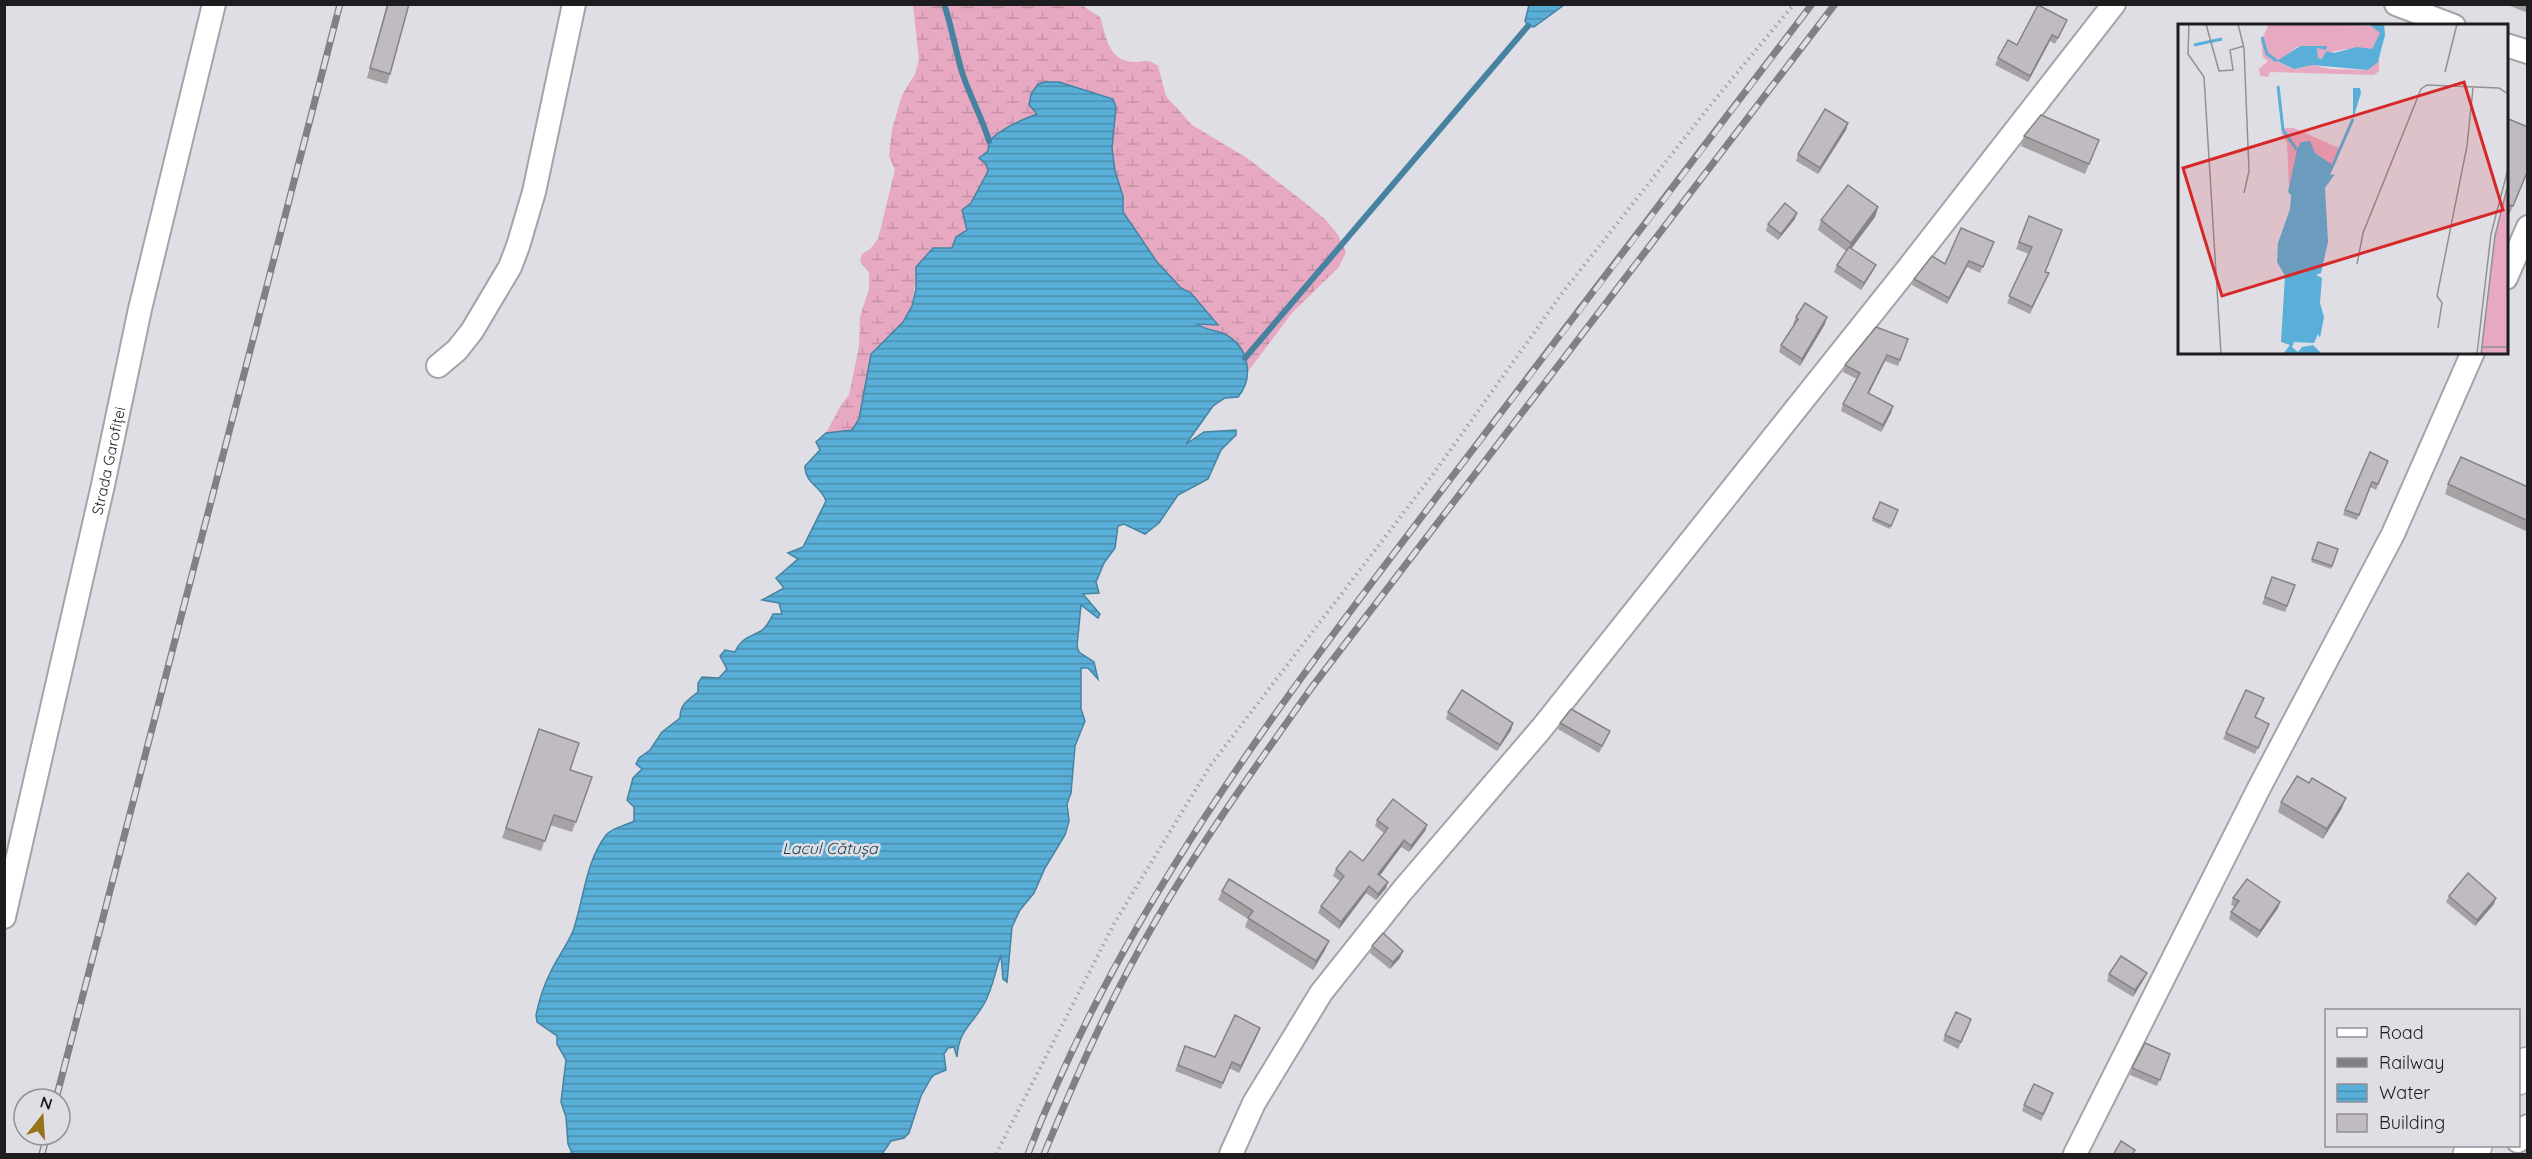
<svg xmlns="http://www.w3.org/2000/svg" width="2532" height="1159" font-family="Quicksand,sans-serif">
	<defs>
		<pattern id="wetland-marsh" width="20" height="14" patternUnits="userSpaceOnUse" patternTransform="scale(1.5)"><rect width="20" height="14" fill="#e7a9c1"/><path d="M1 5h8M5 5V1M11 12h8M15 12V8" fill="none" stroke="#c691a5"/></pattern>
		<pattern id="water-rules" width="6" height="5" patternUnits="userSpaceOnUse" patternTransform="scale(1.5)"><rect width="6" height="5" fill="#59afd8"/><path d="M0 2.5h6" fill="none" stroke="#498eaf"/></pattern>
	</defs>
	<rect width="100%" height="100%" fill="#dfdee5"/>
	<!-- wetland -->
	<path fill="url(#wetland-marsh)" d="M1080,4L1100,17C1107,38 1108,62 1136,62C1146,61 1149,59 1158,66L1166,96L1192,125L1247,158L1308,205L1326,220L1338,235L1346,252L1339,267L1292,313L1247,373C1247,360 1240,343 1228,336C1218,330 1207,331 1196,323L1218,324L1191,293L1181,288L1157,262L1123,212V196L1115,171L1112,148L1116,107L1113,99L1082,89L1038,114L1017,121L989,141L988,151L979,158L986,164L988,171L971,203L962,210L967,230L952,248L943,247L916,277L912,306L903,322L871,354L859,419L852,430L826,433L841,405L849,395L859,346L860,317L869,289V272L860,262L862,254L870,249L878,239L895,170L889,156L892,129L902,95L915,74L919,60L913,5Z"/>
	<!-- water -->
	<g fill="url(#water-rules)" stroke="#4783a0" stroke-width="1.5">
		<path d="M1529,5V4L1564,5L1534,27L1528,26L1525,21Z"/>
		<path d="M1045,82H1059L1113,99L1116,107L1112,148L1115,171L1123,196V212L1157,262L1181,288L1191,293L1218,325L1197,324C1207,331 1219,330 1228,336C1249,349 1254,378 1238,397L1225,398L1213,406L1186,444L1204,432L1236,430V435L1221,450L1208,479L1178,495L1159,523L1145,534L1124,524L1118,526L1115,548L1104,563L1096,582L1099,593L1083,594L1100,614L1098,618L1081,605L1077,646L1079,652L1094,662L1098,679L1088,668H1081V709L1085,721L1075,746L1071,793L1067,804L1069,821L1065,835L1045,868L1034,893L1020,910L1012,927L1007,982L1003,979L1001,955C995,971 993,988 984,1004C971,1026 959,1030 957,1057L954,1047L948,1048L944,1054L946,1070L934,1075L931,1078L921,1096L909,1133L904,1138L891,1141L882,1154H568L572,1153L568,1144L566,1117L561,1102L566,1060L557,1044V1036L537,1022L536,1015C539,1000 544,985 551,971C558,957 567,945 573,931C584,899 585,863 606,835C614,826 624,827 634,821V807L627,800L633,778L642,769L636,764L639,758L650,750L662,732L680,718C680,704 688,700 698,692V683L702,677L719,678L727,669L720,656L725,650L735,652C741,638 750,637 761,631C767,627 770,620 773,614H782L779,603L762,600L784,588L776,578L798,559L788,553L803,547L826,501C821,486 805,484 805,466L820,450L816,442L826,433L852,430L859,419L871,354L903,322L912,306L916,289V267L933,248H952L956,237L967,230L962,210L971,203L988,171L986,164L979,158L988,151L989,141C1004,127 1019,121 1037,114L1029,105L1031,94L1038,84Z"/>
	</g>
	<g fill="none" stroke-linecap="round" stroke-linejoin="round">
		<!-- stream -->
		<g stroke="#4783a0" stroke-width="6">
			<path d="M944,4C952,27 955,49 962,72C969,95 982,117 989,141"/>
			<path d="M1245,358L1528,26"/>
		</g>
		<!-- minor casing -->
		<g stroke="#a4a3a9" stroke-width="26">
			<g id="minor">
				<path d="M2396,4L2454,26"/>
				<path d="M2506,45L2528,52"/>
				<path d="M2506,278L2528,227"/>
				<path d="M438,366L457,350L472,331L510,267L518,246L534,192L574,4"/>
				<path id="s1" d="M4,917L103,485L140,309L214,4"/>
				<path d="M2518,1141L2528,1126"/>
				<path d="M1231,1154L1254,1103L1321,993L1402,891L1541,729L1909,267L2114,4"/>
				<path d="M2075,1154L2259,788L2393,534L2473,352"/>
			</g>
		</g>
		<!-- highway casing -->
		<g stroke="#a4a3a9" stroke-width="36">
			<g id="highway">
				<path d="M2518,1078L2528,1064"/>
				<path d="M2470,1154L2475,1146"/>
			</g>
		</g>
		<!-- path -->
		<path stroke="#a4a3a8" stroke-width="4" stroke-dasharray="1.5 4.5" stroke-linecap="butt" d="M996,1154L1115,922L1210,766L1434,473L1563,292L1713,102L1794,4"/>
		<!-- minor -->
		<use href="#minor" stroke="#fff" stroke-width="22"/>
		<!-- highway -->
		<use href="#highway" stroke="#fff" stroke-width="33"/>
		<!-- rail casing -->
		<g stroke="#818085" stroke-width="7">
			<g id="rail">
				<path d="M56,1099L340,4"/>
				<path d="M42,1154L47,1135"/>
				<path d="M1028,1154C1122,908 1284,698 1442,490C1566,329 1689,167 1812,4"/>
				<path d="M1044,1154C1076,1077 1109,1001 1151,929C1199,845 1256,766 1312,687L1835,4"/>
			</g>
		</g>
		<!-- rail -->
		<use href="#rail" stroke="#dfdee5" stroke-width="4.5" stroke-dasharray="14" stroke-linecap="butt"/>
	</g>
	<!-- wall -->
	<g fill="#a5a1a5">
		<path d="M387,4H409L390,74L387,84L367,78Z"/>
		<path d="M2505,4H2528V13Z"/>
		<path d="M2067,20L2055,44L2050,41L2028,82L1995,65L1998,58L2017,45Z"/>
		<path d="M2506,118L2528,171L2509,215L2506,214Z"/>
		<path d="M1848,123L1846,130L1818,174L1796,161L1798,154Z"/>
		<path d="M2024,136L2099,140L2085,174L2021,146Z"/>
		<path d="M1878,207L1875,217L1851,249L1873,271L1861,290L1834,272L1837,265L1846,251L1818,230L1821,220Z"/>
		<path d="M2029,216L2045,272L2046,280L2030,314L2007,303L2029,254L2016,249Z"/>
		<path d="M1795,219L1778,240L1766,231L1768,224Z"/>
		<path d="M1991,249L1980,273L1967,267L1947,304L1912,285L1914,279L1945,264Z"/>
		<path d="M1796,317L1825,324L1800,366L1779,352L1781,345L1794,325L1793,324Z"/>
		<path d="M1908,339L1898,366L1885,361L1869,393L1891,413L1881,432L1841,411L1843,404L1857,379L1843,372L1845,365Z"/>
		<path d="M2388,461L2376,490L2370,487L2357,520L2343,515L2345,510Z"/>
		<path d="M2448,484L2528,487V532L2445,494Z"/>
		<path d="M1880,502L1898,510L1890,529L1872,521Z"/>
		<path d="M2318,542L2338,549L2331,569L2311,562Z"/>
		<path d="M2272,577L2295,585L2285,612L2262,604Z"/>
		<path d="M2264,698L2255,717L2269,724L2255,754L2223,739L2226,733Z"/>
		<path d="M1448,712L1513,723L1511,730L1497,751L1446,719Z"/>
		<path d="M1560,723L1610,731L1599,753L1558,729Z"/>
		<path d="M539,729L570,770L592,777L572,832L550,825L541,851L502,838Z"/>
		<path d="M2281,802L2342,808L2323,839L2278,812Z"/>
		<path d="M1377,820L1427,825L1425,831L1409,852L1401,847L1380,875L1386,888L1376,900L1366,893L1339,929L1318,913L1321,906L1340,881L1333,876L1336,869L1363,861L1384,833L1375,826Z"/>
		<path d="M1222,891L1329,941L1325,950L1313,970L1245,927L1248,919L1218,900Z"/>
		<path d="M2449,896L2494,904L2475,926L2446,902Z"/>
		<path d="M2233,898L2280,902L2278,908L2257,938L2229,919L2231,912L2235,907L2231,905Z"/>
		<path d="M1372,946L1400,958L1390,969L1370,953Z"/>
		<path d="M2109,974L2144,979L2133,997L2107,981Z"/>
		<path d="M1969,1026L1958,1049L1943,1041L1945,1035Z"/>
		<path d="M1260,1028L1239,1073L1229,1068L1221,1089L1175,1071L1185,1046L1215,1057Z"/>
		<path d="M2170,1054L2157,1086L2130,1075L2132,1068Z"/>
		<path d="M2051,1100L2041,1121L2022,1111L2024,1105Z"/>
	</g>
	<!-- shaded-wall -->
	<g fill="#868386">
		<path d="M2052,35L2050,41L2028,82L2030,76Z"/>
		<path d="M1848,123L1846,130L1818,174L1820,168Z"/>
		<path d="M1878,207L1875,217L1848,253L1851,243Z"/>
		<path d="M1797,213L1795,219L1778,240L1781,234Z"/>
		<path d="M1969,261L1967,267L1947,304L1949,298Z"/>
		<path d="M1876,265L1873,271L1861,290L1864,283Z"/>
		<path d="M1827,317L1825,324L1800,366L1802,359Z"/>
		<path d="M1887,355L1885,361L1866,399L1868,393Z"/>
		<path d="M1893,406L1891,413L1881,432L1883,425Z"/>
		<path d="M1513,723L1511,730L1497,751L1500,745Z"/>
		<path d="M2346,798L2342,808L2323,839L2327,829Z"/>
		<path d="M1427,825L1425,831L1409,852L1411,846Z"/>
		<path d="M1404,840L1401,847L1376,881L1378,874Z"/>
		<path d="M1388,882L1386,888L1376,900L1378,894Z"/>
		<path d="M1369,886L1366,893L1339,929L1341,922Z"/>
		<path d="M2496,898L2494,904L2475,926L2477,920Z"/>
		<path d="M2280,902L2278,908L2257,938L2260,931Z"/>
		<path d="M1329,941L1325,950L1313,970L1316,961Z"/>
		<path d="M1403,951L1400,958L1390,969L1393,962Z"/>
		<path d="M2147,973L2144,979L2133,997L2135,990Z"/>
		<path d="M1260,1028L1258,1034L1239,1073L1241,1066Z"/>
	</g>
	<!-- building -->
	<g fill="#c0bbc0" stroke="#868386" stroke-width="1.5">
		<path d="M388,4H409L390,74L370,68Z"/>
		<path d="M2038,5L2067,20L2058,38L2052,35L2030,76L1998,58L2008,40L2017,45Z"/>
		<path d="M1825,109L1848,123L1820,168L1798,154Z"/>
		<path d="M2041,115L2099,140L2089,164L2024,136Z"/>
		<path d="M2506,118L2528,127V170L2513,206L2506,204Z"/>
		<path d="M1848,185L1878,207L1851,243L1821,220Z"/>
		<path d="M1785,203L1797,213L1781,234L1768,224Z"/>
		<path d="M2029,216L2062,230L2045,272L2049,273L2032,307L2009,296L2032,247L2019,242Z"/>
		<path d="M1961,228L1994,242L1983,267L1969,261L1949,298L1914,279L1932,256L1945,264Z"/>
		<path d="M1849,247L1876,265L1864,283L1837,265Z"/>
		<path d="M1805,303L1827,317L1802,359L1781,345L1798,319L1796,317Z"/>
		<path d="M1876,327L1908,339L1900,360L1887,355L1868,393L1893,406L1883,425L1843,404L1860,373L1845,365Z"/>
		<path d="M2370,452L2388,461L2378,484L2372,482L2359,515L2345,510Z"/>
		<path d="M2461,457L2528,487V521L2448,484Z"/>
		<path d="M1880,502L1898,510L1891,526L1873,518Z"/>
		<path d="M2318,542L2338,549L2332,566L2312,559Z"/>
		<path d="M2272,577L2295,585L2287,606L2265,597Z"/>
		<path d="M1462,690L1513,723L1500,745L1448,712Z"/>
		<path d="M2246,690L2264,698L2255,717L2269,724L2258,748L2226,733Z"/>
		<path d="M1571,709L1610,731L1602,746L1560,723Z"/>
		<path d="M539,729L579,743L570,770L592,777L576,822L554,815L545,841L506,828Z"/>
		<path d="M2297,776L2309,783L2312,778L2346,798L2327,829L2281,802Z"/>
		<path d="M1393,799L1427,825L1411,846L1404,840L1378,874L1388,882L1378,894L1369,886L1341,922L1321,906L1344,876L1336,869L1350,851L1363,861L1388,828L1377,820Z"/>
		<path d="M2468,873L2496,898L2477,920L2449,896Z"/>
		<path d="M1229,879L1329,941L1316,961L1248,918L1253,911L1222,891Z"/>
		<path d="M2247,879L2280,902L2260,931L2231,912L2239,901L2233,898Z"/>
		<path d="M1383,933L1403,951L1393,962L1372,946Z"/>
		<path d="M2121,956L2147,973L2135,990L2109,974Z"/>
		<path d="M1956,1012L1971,1019L1961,1042L1945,1035Z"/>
		<path d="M1235,1015L1260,1028L1241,1066L1232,1062L1223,1083L1178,1065L1185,1046L1215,1057Z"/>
		<path d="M2145,1043L2170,1054L2160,1080L2132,1068Z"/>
		<path d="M2034,1084L2053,1093L2043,1114L2024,1105Z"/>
		<path d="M2121,1141L2135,1150L2132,1155H2113Z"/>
	</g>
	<g text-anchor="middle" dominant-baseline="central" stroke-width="5" stroke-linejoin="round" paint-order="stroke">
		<!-- street labels -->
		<g font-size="15" fill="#1d1c1f" stroke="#dfdee5">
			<text stroke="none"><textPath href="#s1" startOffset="468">Strada Garofiței</textPath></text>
		</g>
		<!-- water labels -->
		<g font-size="16" font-style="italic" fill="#143b4c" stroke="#dfdee5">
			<text x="830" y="848">Lacul Cătușa</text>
		</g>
	</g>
	<!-- overview -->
	<g transform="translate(2178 24)">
		<rect width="330" height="330" fill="#dfdee5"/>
		<path d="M91,0L196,2L203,8L194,25H167L150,29L145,35L140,34L139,24L148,22H120L100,38L116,45L134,41L152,45L190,46L201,36V47L196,51L92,48L90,53L82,52L81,45L90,37L85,33L83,17ZM106,104H116L161,124L156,143L137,129L132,118L125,117L111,164L109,119L103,109Z" fill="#e7a9c1"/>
		<path d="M330,162V330H303L317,209Z" fill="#e7a9c1"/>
		<path d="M191,0H206L207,11L200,38L190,46L134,41L116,45L99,37L122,22H149L148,26L139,24L140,34L144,35L148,27L156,29L179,23L194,25L202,9ZM175,64H182L183,69L175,95ZM132,117L137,129L156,142L152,151L157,150L147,164L150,218L143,249L138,251L144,254L142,279L146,293L142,314L140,310L136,319L116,318L114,323L120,328L124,323L135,321L143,329L105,330L112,321L103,318L107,252L99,238L100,219L112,185L113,171L110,168L119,126L123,118Z" fill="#59afd8"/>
		<path fill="none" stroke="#59afd8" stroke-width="3" d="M84,13L89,30L99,37M16,21L44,15M100,62L105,106L119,126M155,141L175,95"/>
		<path fill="none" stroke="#919096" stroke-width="1.5" d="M11,0L10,30L26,53L43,330M28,0L41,47L55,46L52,26L66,22M60,0L66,24L71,147L66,169M267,48L279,0M179,240L185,209L243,65L249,61L321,64L330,70M260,304L264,279L259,272L289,122L295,64M304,323H330M299,330L313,210L330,145M303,330L317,212L329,164"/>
		<path fill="#d62828" fill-opacity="0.15" stroke="#d62828" stroke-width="3" d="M286,58L325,186L44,272L5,144Z"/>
		<rect width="330" height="330" fill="none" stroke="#1d1c1f" stroke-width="3"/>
	</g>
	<!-- border -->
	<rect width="2532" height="1159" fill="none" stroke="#1d1c1f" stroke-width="12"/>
	<!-- legend -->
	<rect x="2325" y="1009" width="195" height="138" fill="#dfdee5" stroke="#919096" stroke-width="1.5"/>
	<rect x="2337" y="1028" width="30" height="9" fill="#ffffff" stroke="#919096" stroke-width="1.5"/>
	<text x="2379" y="1039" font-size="18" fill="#1d1c1f">Road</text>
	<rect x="2337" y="1058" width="30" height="9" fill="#818085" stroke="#919096" stroke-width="1.5"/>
	<text x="2379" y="1069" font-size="18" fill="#1d1c1f">Railway</text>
	<rect x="2337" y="1084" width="30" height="18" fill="url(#water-rules)" stroke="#919096" stroke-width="1.5"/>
	<text x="2379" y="1099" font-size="18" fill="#1d1c1f">Water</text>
	<rect x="2337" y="1114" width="30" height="18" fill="#c0bbc0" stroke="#919096" stroke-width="1.5"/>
	<text x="2379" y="1129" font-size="18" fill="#1d1c1f">Building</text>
	<!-- north arrow -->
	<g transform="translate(42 1117) rotate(17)"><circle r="28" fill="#dfdee5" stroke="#919096" stroke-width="1.5"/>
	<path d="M0-4.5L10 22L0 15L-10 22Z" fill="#94731b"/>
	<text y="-9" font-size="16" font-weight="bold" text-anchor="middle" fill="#1d1c1f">N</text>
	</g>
</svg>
